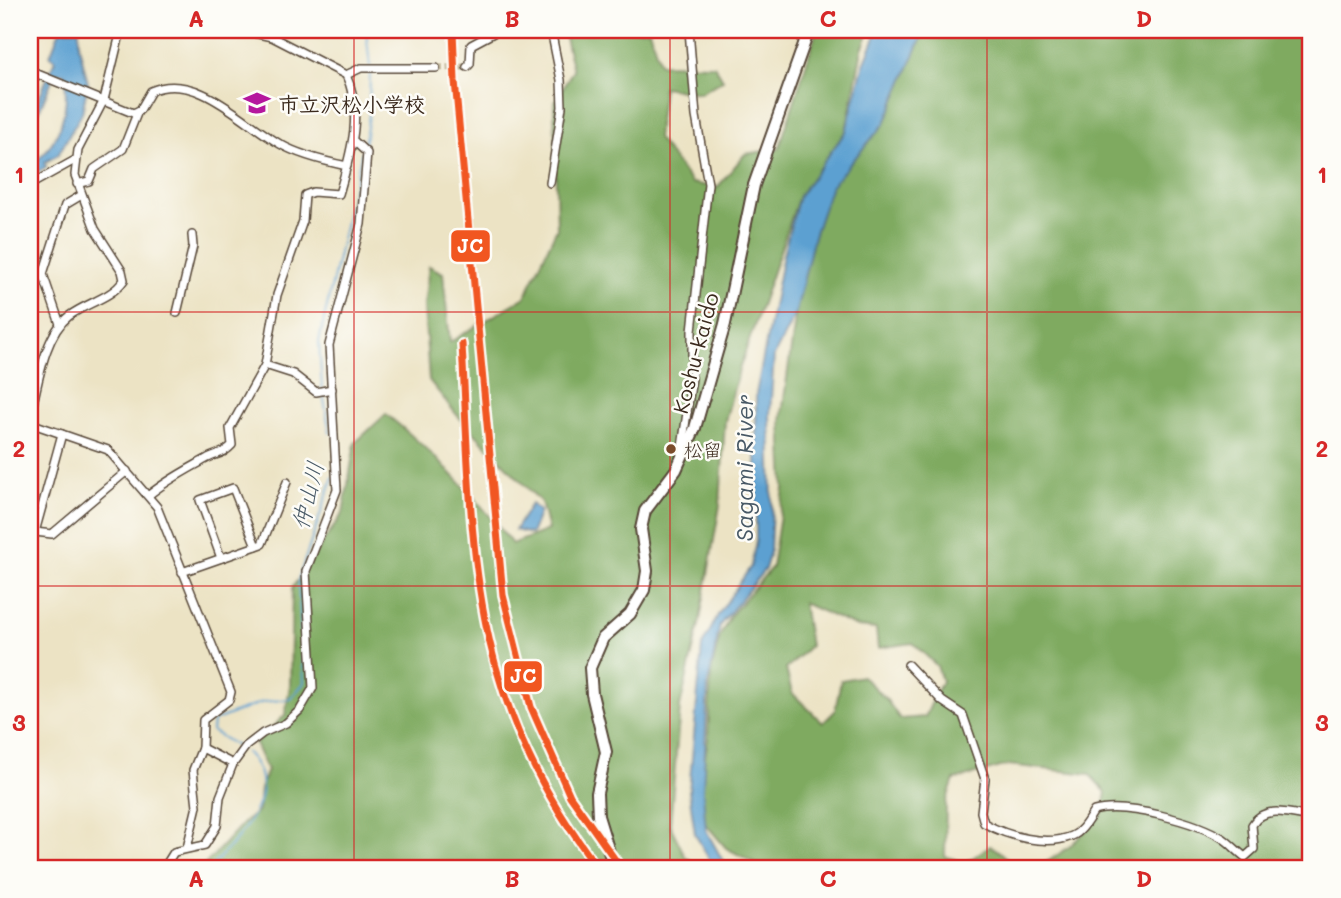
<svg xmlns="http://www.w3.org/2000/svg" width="1341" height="898" font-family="Mali,'Klee One',sans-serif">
	<rect width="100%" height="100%" fill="#fdfcf7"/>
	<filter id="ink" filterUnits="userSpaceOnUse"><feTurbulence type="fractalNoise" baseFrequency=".0143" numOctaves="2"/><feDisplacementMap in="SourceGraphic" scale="14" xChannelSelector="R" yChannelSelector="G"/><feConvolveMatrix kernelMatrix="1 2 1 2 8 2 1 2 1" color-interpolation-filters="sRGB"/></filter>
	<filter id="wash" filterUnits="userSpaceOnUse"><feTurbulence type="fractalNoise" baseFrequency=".00686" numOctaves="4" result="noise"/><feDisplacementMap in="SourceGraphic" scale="28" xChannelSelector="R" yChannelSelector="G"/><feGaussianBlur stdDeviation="1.57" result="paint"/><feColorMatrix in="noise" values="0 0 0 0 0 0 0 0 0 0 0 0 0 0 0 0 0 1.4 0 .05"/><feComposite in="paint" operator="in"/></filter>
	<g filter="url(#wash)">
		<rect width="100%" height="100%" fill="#ece3c4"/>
		<!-- forest -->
		<g fill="#7faa61" stroke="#5d6a40" stroke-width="2" fill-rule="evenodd">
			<path d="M563,30H649L660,64L714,65L723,80L700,93L663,87L657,138L692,183L717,188L745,154L779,149L817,30H870L862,49L846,131L799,196L739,370L725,421L720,505L700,620L680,707L670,825L685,856L700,868H202L243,823L258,811L260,789L267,770L255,744L285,715L290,686L292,588L343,513L355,443L386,414C434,453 475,495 512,544L548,530L541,502L457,415L429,380L424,306L429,266L443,273L450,342L525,297L557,228L554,103L573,70Z"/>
			<path d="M925,30H1311V868H1038L1069,847L1102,815L1106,792L1089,774L1008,765L954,780L946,802L945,856L965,863L990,846L1003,854L1014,868H764L726,848L704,822L699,792L708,739L711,672L720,636L730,616L772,567L784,489L781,421L796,312L814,236L831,185L885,123ZM803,603L857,627L876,629L878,648L913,643L937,666L942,681L925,717L900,719L886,699L862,676L841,680L835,711L823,723L792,693L786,669L810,646Z"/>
		</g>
		<!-- water -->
		<g fill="#5ca0d1" stroke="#4c6578" stroke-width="2">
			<path d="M60,30H79V46L88,83L82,113L58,155L45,162L46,167L30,176V166C60,144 71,108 64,73H55L38,113L30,119L55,60L50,56Z"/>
			<path d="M878,30H925L885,123L831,186L814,236L796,312L774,356L770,414L772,505L770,552L765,569L720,625L708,683L703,792L706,830L724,863L731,868H714L695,834L689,791L702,646L718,615L751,566L756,540V394L783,255L799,196L846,131L863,66Z"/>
			<path d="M531,504L540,511L531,534L515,530Z"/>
		</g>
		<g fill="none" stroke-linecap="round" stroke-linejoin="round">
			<!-- stream -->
			<g stroke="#5ca0d1" stroke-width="2">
				<path d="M366,30L370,66"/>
				<path d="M364,146L369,115L370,72"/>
				<path d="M322,388L319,342L362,151"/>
				<path d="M323,394L330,433"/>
				<path d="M241,749L212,731L213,721L263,702L290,699L304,683L298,580L333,477"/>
				<path d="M210,868C238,837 287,792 246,752"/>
			</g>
		</g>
	</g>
	<g filter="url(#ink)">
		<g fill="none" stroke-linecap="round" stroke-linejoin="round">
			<!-- minor-tunnel -->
			<path stroke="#c9bea3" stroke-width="7" stroke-dasharray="7 3.5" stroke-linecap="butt" d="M436,68L467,67"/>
			<!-- minor casing -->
			<g stroke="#564637" stroke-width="10">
				<g id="minor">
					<path d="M467,67L470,64L471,45L499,30"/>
					<path d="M30,71L133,113L140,110L151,91C197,71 243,123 280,144C297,154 328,162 347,166"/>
					<path d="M346,75L361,68H436"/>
					<path d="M550,183L562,107L561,80L551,30"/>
					<path d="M77,184L89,181L94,169L123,149L138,111"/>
					<path d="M30,185L75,160"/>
					<path d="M177,313L193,246L192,235"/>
					<path d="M60,324L43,274L65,205L80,196"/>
					<path d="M265,365L293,374L316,392L332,389"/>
					<path d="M30,416C38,387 43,336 69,316C86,303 112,298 124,280L122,271L95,229L75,175L78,150L104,100L121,30"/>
					<path d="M30,423L108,450L157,507L231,692L229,700L203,720L202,748L193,770L197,806L187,848"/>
					<path d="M62,434L35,532L52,534L127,471"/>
					<path d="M681,454L692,378V331L708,184L696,116L689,30"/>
					<path d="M149,495C167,480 187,470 208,458C218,453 224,454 232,445L230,428L265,365L277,295L303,221L305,195L313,192L339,194C350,155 364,114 346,75L272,37L240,30"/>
					<path d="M221,558L200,500L233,488L256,546"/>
					<path d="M182,572L262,544L287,482"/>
					<path d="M908,665L942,701L963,715L985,779L981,812L984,823C1007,836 1046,847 1072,836C1082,832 1088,820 1094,811C1125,802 1197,822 1224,839C1231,844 1237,851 1245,857L1254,849L1252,825C1264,804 1291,814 1311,817"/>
					<path d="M202,748L233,764"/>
					<path d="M164,868L174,852L205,845L217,826L220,797L233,764L246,746L263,733L286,723L300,710L313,688L306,571L337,490L329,345L361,224L367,153L355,142"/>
				</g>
			</g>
			<!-- highway casing -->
			<g stroke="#564637" stroke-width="14">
				<path id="highway" d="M614,868L598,816L597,793L606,752L592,694L590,668L603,638L630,614L644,590L647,571L641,529L645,511L676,470L695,428L725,324L754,185L809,30"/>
			</g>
			<!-- minor -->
			<use href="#minor" stroke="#fff" stroke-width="7"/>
			<!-- highway -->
			<use href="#highway" stroke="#fff" stroke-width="10"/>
			<!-- rail-1 casing -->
			<g stroke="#fdfcf7" stroke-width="12">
				<g id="rail-1">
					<path d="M453,30L455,81L503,595L531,707L570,796L621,868"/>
					<path d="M462,344C473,549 466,695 598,868"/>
				</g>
			</g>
			<!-- rail-1 -->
			<use href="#rail-1" stroke="#f15620" stroke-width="7"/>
		</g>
	</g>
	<!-- grid -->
	<path fill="none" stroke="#d62828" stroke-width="2" stroke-opacity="0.55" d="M354,30V868M670,30V868M987,30V868M30,312H1311M30,586H1311"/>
	<!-- icons -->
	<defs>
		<g id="school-bare" transform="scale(2.1)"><path d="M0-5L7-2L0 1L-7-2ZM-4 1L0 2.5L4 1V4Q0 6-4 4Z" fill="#b5179e" stroke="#fdfcf7" stroke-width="2.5" paint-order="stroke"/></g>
	</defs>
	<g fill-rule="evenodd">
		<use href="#school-bare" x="257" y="103"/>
	</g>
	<!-- markers -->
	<circle fill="#7a4b2a" stroke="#fdfcf7" stroke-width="2.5" cx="671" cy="449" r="6"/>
	<g text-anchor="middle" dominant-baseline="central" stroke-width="5" stroke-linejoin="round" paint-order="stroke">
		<!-- bus labels -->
		<g font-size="19" fill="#3b2a1e" stroke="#fdfcf7" text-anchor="start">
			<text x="684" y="449">松留</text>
		</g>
		<!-- poi labels -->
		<g font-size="21" font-weight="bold" fill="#3b2a1e" stroke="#fdfcf7" text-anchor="start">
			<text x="278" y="103">市立沢松小学校</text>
		</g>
		<!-- street labels -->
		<g font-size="21" fill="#3b2a1e" stroke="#fdfcf7">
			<text transform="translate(695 353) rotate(-75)">Koshu-kaido</text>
		</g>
		<!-- water labels -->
		<g font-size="23" font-style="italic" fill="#485966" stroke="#fdfcf7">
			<text transform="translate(744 468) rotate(-90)">Sagami River</text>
			<text transform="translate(307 495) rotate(-76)">仲山川</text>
		</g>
	</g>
	<g stroke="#fdfcf7" stroke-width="2.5">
		<rect x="450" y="229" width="41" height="34" rx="7" fill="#f15620"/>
		<rect x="503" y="660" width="40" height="33" rx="7" fill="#f15620"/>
	</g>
	<g font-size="19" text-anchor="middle" font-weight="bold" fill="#fff">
		<text x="470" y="253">JC</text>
		<text x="523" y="683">JC</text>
	</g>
	<!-- margin -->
	<rect width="1341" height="898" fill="none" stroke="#fdfcf7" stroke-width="77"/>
	<rect x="38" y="38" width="1264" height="822" fill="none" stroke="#d62828" stroke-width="2.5"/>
	<g font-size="23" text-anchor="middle" font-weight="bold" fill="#d62828">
		<text x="196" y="27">A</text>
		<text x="512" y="27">B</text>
		<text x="828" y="27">C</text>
		<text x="1144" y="27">D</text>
		<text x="19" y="183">1</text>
		<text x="1322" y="183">1</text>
		<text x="19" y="457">2</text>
		<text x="1322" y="457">2</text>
		<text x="19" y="731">3</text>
		<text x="1322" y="731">3</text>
		<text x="196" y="887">A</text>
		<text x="512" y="887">B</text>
		<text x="828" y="887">C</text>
		<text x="1144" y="887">D</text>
	</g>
</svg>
